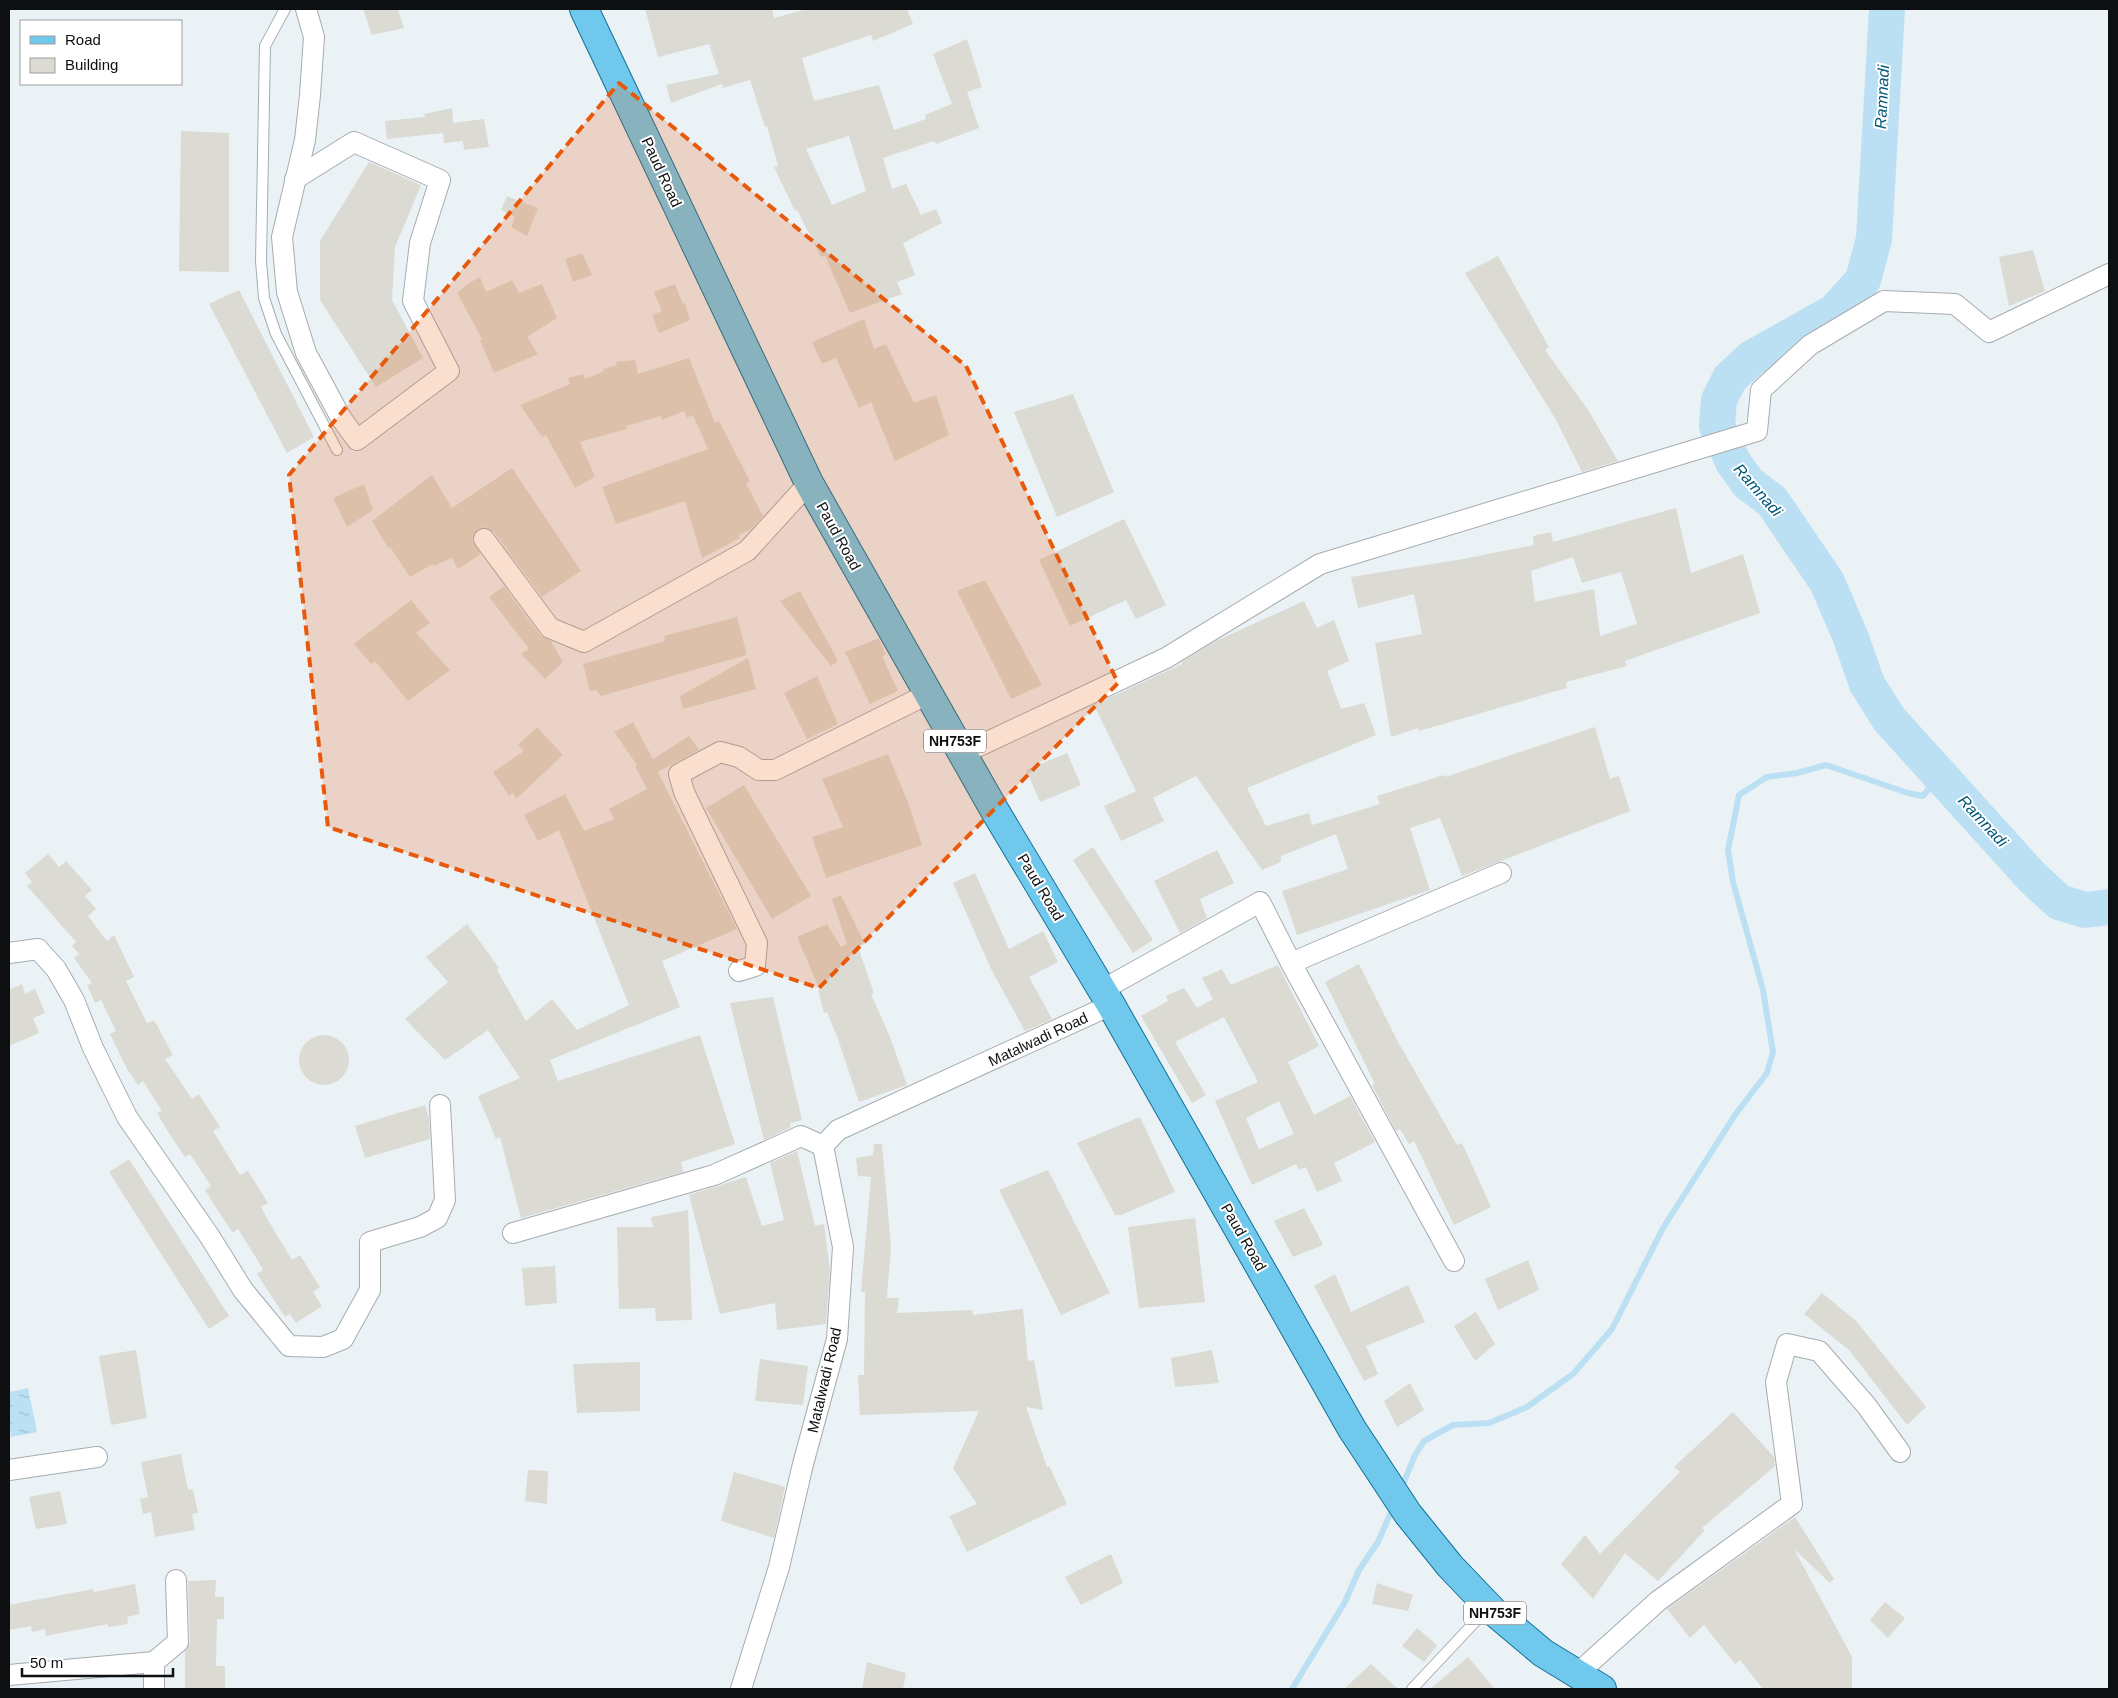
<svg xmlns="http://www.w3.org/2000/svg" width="2118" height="1698" font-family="Helvetica,sans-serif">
	<defs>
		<pattern id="water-ripples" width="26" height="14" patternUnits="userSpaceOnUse" patternTransform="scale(1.25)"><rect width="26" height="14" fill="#bbdff3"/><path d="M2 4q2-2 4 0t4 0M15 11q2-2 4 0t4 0" fill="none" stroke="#a0becf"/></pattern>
	</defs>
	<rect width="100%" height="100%" fill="#ebf2f5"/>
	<!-- water -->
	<path fill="url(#water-ripples)" d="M28,1388L37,1432L11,1437L9,1423V1392Z"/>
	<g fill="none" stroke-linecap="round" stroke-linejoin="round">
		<!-- stream -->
		<g stroke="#bbdff3" stroke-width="6">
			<path d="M1401,1489L1415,1455L1424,1441L1453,1425L1489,1423L1527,1407L1573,1374L1612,1329L1663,1228L1735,1115L1767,1073L1773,1052L1763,990L1733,882L1728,850L1739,795L1767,777L1797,773L1826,765L1908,793L1923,796L1940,775"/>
			<path d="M1292,1689L1345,1602L1359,1570L1378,1542L1394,1505"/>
		</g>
		<!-- river -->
		<path stroke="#bbdff3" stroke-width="36" d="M1887,9L1874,239L1863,280L1834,312L1752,358L1730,378L1719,400L1717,426L1733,462L1748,483L1772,501L1827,582L1851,638L1867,684L1889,719L2032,877L2059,902L2085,910L2109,907"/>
	</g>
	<!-- building -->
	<g fill="#dbdad3" fill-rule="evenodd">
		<path d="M363,9H398L404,28L372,35Z"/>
		<path d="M645,9H772L774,18L807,9H907L913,24L873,41L871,35L802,58L814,101L879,85L894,130L926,119L925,115L952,104L933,54L967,39L982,87L967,92L979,128L936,144L934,141L883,158L892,189L906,184L921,215L936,209L942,223L903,243L915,275L897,282L902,294L850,313L825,256L821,257L797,210L795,211L774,167L778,166L767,126L765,127L750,80L723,88L722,84L671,103L666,85L719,74L709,44L658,57ZM849,136L866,191L832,205L806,149Z"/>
		<path d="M452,108L453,123L484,119L489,147L464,150L463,141L444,143L443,133L387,139L385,121L425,117L424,114Z"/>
		<path d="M181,131L229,133V272L179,271Z"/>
		<path d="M369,162L421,185L395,247L392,300L423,358L376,387L320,300V241Z"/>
		<path d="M507,196L538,208L527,236L511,227L515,217L501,210Z"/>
		<path d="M2033,250L2045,291L2009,306L1999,257Z"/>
		<path d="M582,253L592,275L573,282L565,259Z"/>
		<path d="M1498,256L1549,347L1545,350L1588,410L1618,461L1582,472L1555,418L1465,273Z"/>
		<path d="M480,277L486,292L512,280L519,293L542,284L557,318L527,337L538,354L494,373L480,340L482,339L457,293L469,283Z"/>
		<path d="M675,284L683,304L685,303L690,320L659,333L652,315L662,311L654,292Z"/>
		<path d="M239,290L314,437L287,453L209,304Z"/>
		<path d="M864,319L874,349L886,344L914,403L936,395L949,435L895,461L871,402L859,408L836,358L822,364L812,342Z"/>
		<path d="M689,358L715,423L719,421L750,481L746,483L763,516L751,529L739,535L740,538L702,558L685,501L616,524L602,487L708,449L693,415L687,418L684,411L662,420L661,416L626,426L627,429L580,442L595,477L575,488L546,435L542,437L520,405L570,384L568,378L583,374L585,379L604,371L603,369L617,365L616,362L635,360L638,374Z"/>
		<path d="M1073,394L1114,492L1057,517L1014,412Z"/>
		<path d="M512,468L581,571L542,597L494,532L483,527L477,530L472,540L481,554L458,569L452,558L434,566L433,564L410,577L390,547L388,548L372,521L432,475L452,508Z"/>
		<path d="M364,484L373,510L347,527L333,498Z"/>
		<path d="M1676,508L1691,573L1743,554L1760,613L1625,661L1627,666L1566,682L1567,688L1419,731L1418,728L1391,737L1375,643L1422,634L1414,594L1358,608L1351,577L1463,559L1534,545L1533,536L1551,532L1553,542ZM1573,557L1582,583L1621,572L1637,624L1600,636L1594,589L1535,602L1531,571Z"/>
		<path d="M1124,519L1166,605L1136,619L1126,600L1070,626L1039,560Z"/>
		<path d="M985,580L1042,685L1011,699L957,591Z"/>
		<path d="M504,586L540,635L551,641L563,662L545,679L521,654L529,649L489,597Z"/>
		<path d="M800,591L838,661L831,666L780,601Z"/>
		<path d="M411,600L430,623L416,633L450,670L408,701L375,661L371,664L354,644Z"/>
		<path d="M1304,601L1317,628L1334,620L1349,661L1327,671L1341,709L1364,703L1376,735L1247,788L1266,826L1309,813L1312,825L1380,804L1377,796L1444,775L1445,777L1595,727L1610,779L1619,776L1630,811L1462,876L1440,818L1410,828L1430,890L1297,935L1282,891L1348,869L1336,834L1281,856V862L1262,870L1196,776L1153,798L1164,821L1121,841L1104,806L1136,791L1094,705L1182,664V662L1214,642Z"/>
		<path d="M737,617L747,655L601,696L596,690L590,691L583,664L665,641L664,636Z"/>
		<path d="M879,638L886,655L882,656L898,691L870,704L845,652Z"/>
		<path d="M748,658L756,689L683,709L680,696Z"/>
		<path d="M817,676L838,724L807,739L784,693Z"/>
		<path d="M633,722L653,759L689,736L699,750L658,772L737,929L662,961L680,1007L550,1060L558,1081L700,1035L735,1144L681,1162L683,1172L521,1218L500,1137L496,1139L478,1096L520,1078L488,1030L445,1060L405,1019L448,982L426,957L467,924L499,968L497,970L526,1021L552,999L577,1030L629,1005L559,830L538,841L524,815L565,794L584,831L614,819L609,809L647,789L635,766L637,765L614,732Z"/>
		<path d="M537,727L563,755L516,799L513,793L509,796L493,772L524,751L518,745Z"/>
		<path d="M1067,753L1081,785L1040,802L1026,770Z"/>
		<path d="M888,754L908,802L922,845L826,878L812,837L843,827L822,779Z"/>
		<path d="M744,785L811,896L772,919L706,808Z"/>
		<path d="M1093,847L1153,940L1133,953L1073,860Z"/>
		<path d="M1217,850L1234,883L1200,899L1207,918L1180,933L1154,881Z"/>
		<path d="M48,854L59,867L66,861L92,890L85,896L96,909L88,916L107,941L114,935L134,977L126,981L147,1023L154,1020L173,1055L165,1059L192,1099L199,1094L220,1127L213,1131L240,1175L248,1171L268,1203L261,1207L269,1222L292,1260L300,1255L320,1287L313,1292L322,1306L296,1323L290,1314L285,1317L257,1274L263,1270L258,1261L238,1229L233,1233L215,1206L205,1190L211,1186L190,1154L185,1157L167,1130L157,1113L162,1111L143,1081L138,1085L127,1069L110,1034L116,1031L101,1000L95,1003L87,985L92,983L74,958L79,954L72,946L76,942L27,886L32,882L25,873Z"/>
		<path d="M975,873L1009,949L1043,931L1058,962L1029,977L1052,1019L1025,1031L991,969L953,883Z"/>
		<path d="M841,895L865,944L858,947L874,993L871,994L890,1037L907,1085L859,1102L837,1036L827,1012L824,1013L818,990H820L797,937L827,924L841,947L847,944L832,899Z"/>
		<path d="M1359,964L1398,1042L1457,1145L1462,1143L1491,1207L1454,1225L1414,1141L1409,1144L1400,1129L1396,1131L1372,1085L1375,1084L1325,982Z"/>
		<path d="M1278,965L1319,1046L1288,1062L1314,1115L1350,1096L1375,1142L1334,1163L1342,1181L1317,1192L1306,1167L1299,1170L1296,1164L1252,1185L1215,1101L1258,1082L1224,1017L1175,1042L1206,1095L1192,1103L1141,1016L1168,1001L1166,996L1184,988L1197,1008L1213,999L1202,978L1222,969L1231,985ZM1279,1101L1294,1134L1259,1149L1246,1118Z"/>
		<path d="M22,984L25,994L35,989L45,1013L33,1018L39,1033L9,1046V990Z"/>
		<path d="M773,997L802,1120L790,1123L791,1127L764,1140L730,1003Z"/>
		<circle cx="324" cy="1060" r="25"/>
		<path d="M425,1105L429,1119L430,1139L365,1158L355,1126Z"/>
		<path d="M1140,1117L1175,1192L1121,1215H1115L1077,1143Z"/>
		<path d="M874,1144H882L891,1247L887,1298H899L897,1313L972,1310L973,1315L1023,1309L1028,1361L1034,1360L1043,1410L1026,1407L1047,1467L1049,1466L1067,1504L967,1552L949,1516L977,1504L953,1468L979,1411L860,1415L858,1375H864L865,1292H861L871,1177L858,1176L856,1158L873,1155Z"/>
		<path d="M797,1151L815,1226L824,1224L830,1270L826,1324L777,1330L775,1303L720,1314L689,1195L746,1177L762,1226L784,1220L770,1163Z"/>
		<path d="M129,1159L229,1316L209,1329L109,1172Z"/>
		<path d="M1048,1170L1110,1293L1061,1315L999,1190Z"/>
		<path d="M1304,1208L1323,1245L1293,1257L1274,1221Z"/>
		<path d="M688,1210L692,1320L656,1321L655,1308L619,1309L617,1227H653L651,1217Z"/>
		<path d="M1195,1218L1205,1302L1139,1308L1128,1227Z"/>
		<path d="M1528,1260L1539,1290L1498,1310L1485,1279Z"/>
		<path d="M555,1266L557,1303L525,1306L522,1268Z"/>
		<path d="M1335,1274L1351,1312L1408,1285L1425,1322L1366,1346L1378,1374L1364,1381L1314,1286Z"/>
		<path d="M1822,1293L1856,1321L1926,1407L1907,1425L1849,1350L1804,1314Z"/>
		<path d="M1476,1312L1495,1344L1475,1361L1454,1326Z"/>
		<path d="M136,1350L147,1418L111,1425L99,1356Z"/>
		<path d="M1212,1350L1219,1383L1175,1387L1171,1358Z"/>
		<path d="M760,1359L808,1366L803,1405L755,1401Z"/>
		<path d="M640,1362V1411L577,1413L573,1364Z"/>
		<path d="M1410,1383L1424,1410L1397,1427L1384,1401Z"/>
		<path d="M1733,1412L1774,1457L1775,1466L1702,1528L1705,1530L1658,1581L1625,1553L1593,1599L1561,1564L1585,1535L1600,1554L1680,1472L1674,1467Z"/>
		<path d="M181,1454L188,1490L193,1489L198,1513L192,1514L195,1530L155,1537L151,1512L143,1514L140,1499L148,1497L141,1462Z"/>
		<path d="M528,1470L548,1471L547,1504L525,1501Z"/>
		<path d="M734,1472L785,1487L774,1538L721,1521Z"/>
		<path d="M60,1491L67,1524L36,1529L29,1497Z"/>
		<path d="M1795,1517L1834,1579L1830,1583L1794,1549L1852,1657V1689H1763L1740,1660L1735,1664L1704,1625L1690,1638L1667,1609Z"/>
		<path d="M1111,1554L1123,1583L1081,1605L1065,1577Z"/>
		<path d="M216,1580L215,1597H224V1619H217L216,1666H225V1688L185,1689V1652L190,1642L188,1581Z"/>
		<path d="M1377,1583L1413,1595L1408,1611L1372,1604Z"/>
		<path d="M135,1584L140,1614L127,1617L128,1624L108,1627V1624L46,1636L45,1629L32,1632L31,1626L9,1630V1605L93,1589L94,1592Z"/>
		<path d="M1885,1602L1905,1618L1888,1638L1870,1620Z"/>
		<path d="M1417,1628L1437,1645L1424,1662L1402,1646Z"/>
		<path d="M1468,1657L1495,1689H1430Z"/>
		<path d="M867,1662L906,1673L903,1689H862Z"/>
		<path d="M1371,1664L1398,1689H1344Z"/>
	</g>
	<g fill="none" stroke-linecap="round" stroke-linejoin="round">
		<!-- lane casing -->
		<g stroke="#a6acb0" stroke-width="12">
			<g id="lane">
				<path d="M285,9L265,46L261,261L264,298L276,334L337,450"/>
				<path d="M1412,1689L1488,1608"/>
			</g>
		</g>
		<!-- street casing -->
		<g stroke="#a6acb0" stroke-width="22">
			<g id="street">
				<path d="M295,179L354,142L440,180L420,243L413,301L449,371L357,440L341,418L306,353L287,292L282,237L305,140L310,95L314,37L306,9"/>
				<path d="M484,539L550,628L584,642L747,551L809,483"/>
				<path d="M962,754L1166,658L1320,564L1757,431L1761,390L1810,345L1884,301L1955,304L1989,332L2109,274"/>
				<path d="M9,953L38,949L56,969L74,1000L93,1048L127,1117L210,1237L243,1290L289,1346L323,1347L343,1339L370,1290V1242L420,1227L437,1218L445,1200L440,1105"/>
				<path d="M1291,963L1454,1261"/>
				<path d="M739,971L755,966L757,943L684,792L679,774L720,752L739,757L759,770H775L928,694"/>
				<path d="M1102,990L1260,902L1291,963L1501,873"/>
				<path d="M513,1233L714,1175L801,1136L823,1146"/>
				<path d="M9,1470L97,1457"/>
				<path d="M1577,1674L1658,1601L1792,1504L1776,1382L1787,1344L1819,1351L1866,1405L1900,1452"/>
				<path d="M9,1675L154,1662"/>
				<path d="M154,1689V1662L178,1642L176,1580"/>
				<path d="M741,1689L779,1567L803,1464L837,1339L843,1247L823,1146L838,1130L1111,1005"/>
			</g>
		</g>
		<!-- primary casing -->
		<g stroke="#0f7097" stroke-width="30">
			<path id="primary" d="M584,9L809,483L995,811L1111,1005L1352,1429L1408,1514L1450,1566L1493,1611L1543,1653L1602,1689"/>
		</g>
		<!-- lane -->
		<use href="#lane" stroke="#fff" stroke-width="10"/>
		<!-- street -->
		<use href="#street" stroke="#fff" stroke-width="20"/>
		<!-- primary -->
		<use href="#primary" stroke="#70c9ec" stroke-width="28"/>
	</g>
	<!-- marked area -->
	<path fill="#e8590c" fill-opacity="0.2" stroke="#e8590c" stroke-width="4" stroke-dasharray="10 6" stroke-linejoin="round" d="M619,83L966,366L1118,683L819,988L328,827L289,475Z"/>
	<g text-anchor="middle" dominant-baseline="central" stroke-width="4" stroke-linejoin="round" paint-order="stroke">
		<!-- shield labels -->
		<g fill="#fff" stroke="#565758" stroke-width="1">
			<rect x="924" y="729.5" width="62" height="23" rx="4"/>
			<rect x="1464" y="1601.5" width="62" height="23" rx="4"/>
		</g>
		<g font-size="14" font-weight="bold" fill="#0d0f10">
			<text x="955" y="741">NH753F</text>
			<text x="1495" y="1613">NH753F</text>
		</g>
		<!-- street labels -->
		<g font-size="15" fill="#0d0f10" stroke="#fff">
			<text transform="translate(662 172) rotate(65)">Paud Road</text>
			<text transform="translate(839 536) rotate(61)">Paud Road</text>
			<text transform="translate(1041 887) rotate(59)">Paud Road</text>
			<text transform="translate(1038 1039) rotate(-25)">Matalwadi Road</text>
			<text transform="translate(1244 1237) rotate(60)">Paud Road</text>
			<text transform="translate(824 1380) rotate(-77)">Matalwadi Road</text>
		</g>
		<!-- water labels -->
		<g font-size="16" font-style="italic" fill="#025778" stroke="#fff">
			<text transform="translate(1882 97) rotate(-87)">Ramnadi</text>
			<text transform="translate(1758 490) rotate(49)">Ramnadi</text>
			<text transform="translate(1983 821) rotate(47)">Ramnadi</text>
		</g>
	</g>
	<!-- border -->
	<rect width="2118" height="1698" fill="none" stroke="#0d0f10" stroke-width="20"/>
	<!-- legend -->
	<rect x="20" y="20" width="162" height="65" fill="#ffffff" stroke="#9e9f9f"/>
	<rect x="30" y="36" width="25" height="8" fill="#70c9ec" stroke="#9e9f9f"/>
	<text x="65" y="45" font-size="15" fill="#0d0f10">Road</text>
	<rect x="30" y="58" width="25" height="15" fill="#dbdad3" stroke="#9e9f9f"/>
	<text x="65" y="70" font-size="15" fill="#0d0f10">Building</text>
	<!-- scale -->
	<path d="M22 1668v8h151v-8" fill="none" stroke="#0d0f10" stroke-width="2.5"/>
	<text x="30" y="1668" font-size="15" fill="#0d0f10" stroke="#ffffff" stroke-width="4" paint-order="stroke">50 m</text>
</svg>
